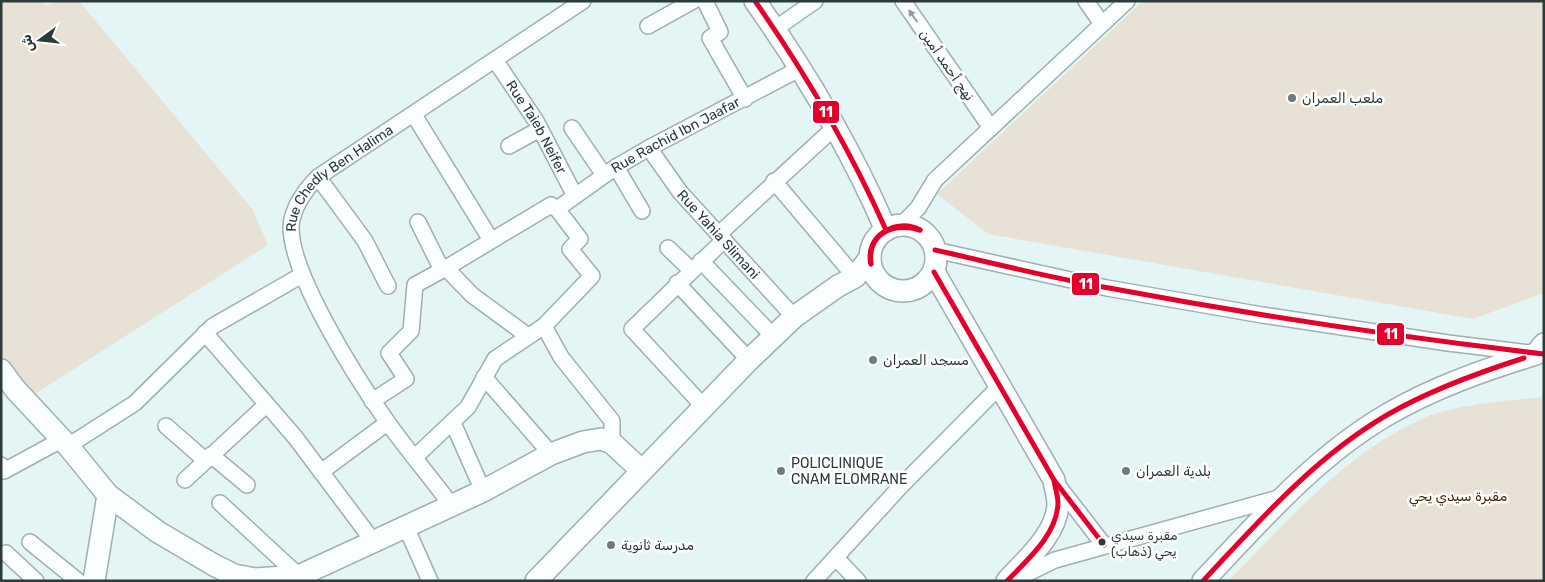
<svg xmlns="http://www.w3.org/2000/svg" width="1545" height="582" font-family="Rubik,Vazirmatn,sans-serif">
	<rect width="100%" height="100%" fill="#e3f6f5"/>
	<!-- green -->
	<g fill="#e8e1d6">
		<path d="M1,1H41L46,6L56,1H79L253,210L268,245L27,399L1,362Z"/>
		<path d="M1143,1H1544V293L1473,319L988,234L937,194Z"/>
		<path d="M1544,397V581H1228C1286,523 1347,451 1424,418C1456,404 1508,401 1544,397Z"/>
	</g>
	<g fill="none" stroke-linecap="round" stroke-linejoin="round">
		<!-- street casing -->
		<g stroke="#9eafae" stroke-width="18">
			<g id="street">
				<path d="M705,1L720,32L710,38L745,99"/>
				<path d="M903,1L991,128"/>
				<path d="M1086,1L1102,24"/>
				<path d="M648,26L693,1"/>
				<path d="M775,29L815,1"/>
				<path id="s1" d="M495,60L536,121L575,196"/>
				<path d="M414,115L491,240"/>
				<path d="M572,128L604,175"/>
				<path d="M509,146L540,129"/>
				<path id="s2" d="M649,148L680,192L794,317"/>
				<path d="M616,167L642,211"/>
				<path d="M318,177L365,241L388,286"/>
				<path d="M774,181L855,277"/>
				<path id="s3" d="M557,209L616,167L649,148L799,69"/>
				<path d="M418,222L442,270"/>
				<path d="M901,225L918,208L935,180L1127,1"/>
				<path d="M719,234L835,127"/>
				<path d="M668,248L691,270"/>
				<path d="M935,250L1107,288L1262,315L1448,343L1530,353"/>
				<path d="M701,261L773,336"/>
				<path d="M446,268L472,295L528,336"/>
				<path d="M677,283L749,360"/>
				<path d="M544,326L561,357L612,421V443"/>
				<path d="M205,333L295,437L373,541"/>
				<path d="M484,377L551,454"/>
				<path d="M372,401L406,379L389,353L411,331L415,285L446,268L551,205L557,209L580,239L570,249L592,276L544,326L495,359L468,407L415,457"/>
				<path d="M704,407L632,329L724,240"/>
				<path d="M453,423L483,491"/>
				<path d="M166,426L205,460"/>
				<path d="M68,446L135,403L213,326L302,275"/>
				<path d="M211,455L247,485"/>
				<path d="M1,465L4,471L61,440"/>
				<path d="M321,472L387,423"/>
				<path d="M185,480L266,405"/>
				<path d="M1056,483L1104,545"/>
				<path d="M220,503L299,576"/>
				<path id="s4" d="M451,505C430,476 406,449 386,420C359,382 282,263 292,219C296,202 306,189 318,177L583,1"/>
				<path d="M406,527L430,581"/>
				<path d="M30,542L78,581"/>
				<path d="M6,553L36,581"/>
				<path d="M836,558L858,581"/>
				<path d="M1016,579L1055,560L1282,497"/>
				<path d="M814,581L900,487L1000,386"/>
			</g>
		</g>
		<!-- secondary casing -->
		<g stroke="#9eafae" stroke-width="24">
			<g id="secondary">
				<path d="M755,1C806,73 851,149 886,230"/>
				<circle cx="903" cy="258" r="33"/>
				<path d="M934,272L1054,480C1055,488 1058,496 1058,504C1057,534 1026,560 1007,581"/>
				<path d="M1,370L15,389L68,446L108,495L158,532L214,565L234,575L255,579L299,576L483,491L551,454L583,442L601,439L612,443L641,470"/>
				<path d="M94,581L108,495"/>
				<path d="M536,581L749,360L794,317L838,286L855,277L870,258"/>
				<path d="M1203,581C1259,522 1314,458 1385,416C1432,388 1484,370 1536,354L1544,344"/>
			</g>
		</g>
		<!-- street -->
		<use href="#street" stroke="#fbfefe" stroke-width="15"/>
		<!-- secondary -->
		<use href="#secondary" stroke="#fbfefe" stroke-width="21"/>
		<!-- bus-1 casing -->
		<g stroke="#fff" stroke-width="9">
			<g id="bus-1">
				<path d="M755,1C806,74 850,149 886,230"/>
				<path d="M935,250C993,263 1051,278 1109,288C1253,315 1398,337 1544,354"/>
				<path d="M871,264C864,236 897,217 920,230"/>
				<path d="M871,264C867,232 894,223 920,230"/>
				<path d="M934,272L1054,480C1055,488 1058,496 1058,503C1057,535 1027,560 1007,581"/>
				<path d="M1054,480L1104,545"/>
				<path d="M1203,581C1259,521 1315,457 1387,415C1430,390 1477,373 1524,358"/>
			</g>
		</g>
		<!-- bus-1 -->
		<use href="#bus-1" stroke="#e4002b" stroke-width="5"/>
	</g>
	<!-- one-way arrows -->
	<defs><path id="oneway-solid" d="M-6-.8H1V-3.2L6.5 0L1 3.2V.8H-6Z" transform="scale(1.25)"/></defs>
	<use fill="#929c9c" href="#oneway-solid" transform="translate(913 16) rotate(-125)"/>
	<!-- markers -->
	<g fill="#6b7c7b" stroke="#fff" stroke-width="2">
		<circle cx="1292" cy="98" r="5"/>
		<circle cx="873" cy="360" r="5"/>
		<circle cx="781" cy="471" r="5"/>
		<circle cx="1126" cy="471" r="5"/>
		<circle cx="611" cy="545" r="5"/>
	</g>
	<circle fill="#2a3b3a" stroke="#fff" stroke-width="2" cx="1102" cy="542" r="4.5"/>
	<g text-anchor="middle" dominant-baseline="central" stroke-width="5" stroke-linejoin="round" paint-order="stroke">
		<!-- bus labels -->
		<g font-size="13" fill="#2a3b3a" stroke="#fff" text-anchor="start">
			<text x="1111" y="535">مقبرة سيدي<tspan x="1111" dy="16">يحي (ذهاب)</tspan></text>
		</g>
		<!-- street labels -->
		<g font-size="14" fill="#2a3b3a" stroke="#fff">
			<text transform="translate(947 65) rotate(55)">نهج أحمد أمين</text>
			<text stroke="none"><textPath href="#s1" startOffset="79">Rue Taieb Neifer</textPath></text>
			<text stroke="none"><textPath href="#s3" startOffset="140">Rue Rachid Ibn Jaafar</textPath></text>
			<text stroke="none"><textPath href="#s4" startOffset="395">Rue Chedly Ben Halima</textPath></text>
			<text stroke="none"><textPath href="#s2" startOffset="111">Rue Yahia Slimani</textPath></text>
		</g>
		<!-- poi labels -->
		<g font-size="14" fill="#2a3b3a" stroke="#fff" text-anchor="start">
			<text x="1302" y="98">ملعب العمران</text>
			<text x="883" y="360">مسجد العمران</text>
			<text x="791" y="463">POLICLINIQUE<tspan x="791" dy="16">CNAM ELOMRANE</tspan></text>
			<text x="1136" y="471">بلدية العمران</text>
			<text x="621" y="545">مدرسة ثانوية</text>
		</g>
		<!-- park labels -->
		<g font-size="14" fill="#4b2400" stroke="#fff">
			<text x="1458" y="496">مقبرة سيدي يحي</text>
		</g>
	</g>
	<g stroke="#fff" stroke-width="2">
		<rect x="812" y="100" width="28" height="24" rx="5" fill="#e4002b"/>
		<rect x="1071" y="272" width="29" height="24" rx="5" fill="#e4002b"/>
		<rect x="1376" y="322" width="29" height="24" rx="5" fill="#e4002b"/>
	</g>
	<g font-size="14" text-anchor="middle" font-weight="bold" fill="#fff">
		<text x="826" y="117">11</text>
		<text x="1086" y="289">11</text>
		<text x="1391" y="339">11</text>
	</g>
	<!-- border -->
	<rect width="1545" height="582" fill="none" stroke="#2a3b3a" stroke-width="5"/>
	<!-- north arrow -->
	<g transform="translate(40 40) rotate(255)" stroke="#ffffff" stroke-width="4" paint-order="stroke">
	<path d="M0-4L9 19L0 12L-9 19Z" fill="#2a3b3a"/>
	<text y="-8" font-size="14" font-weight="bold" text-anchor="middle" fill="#2a3b3a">ش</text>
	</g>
</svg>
